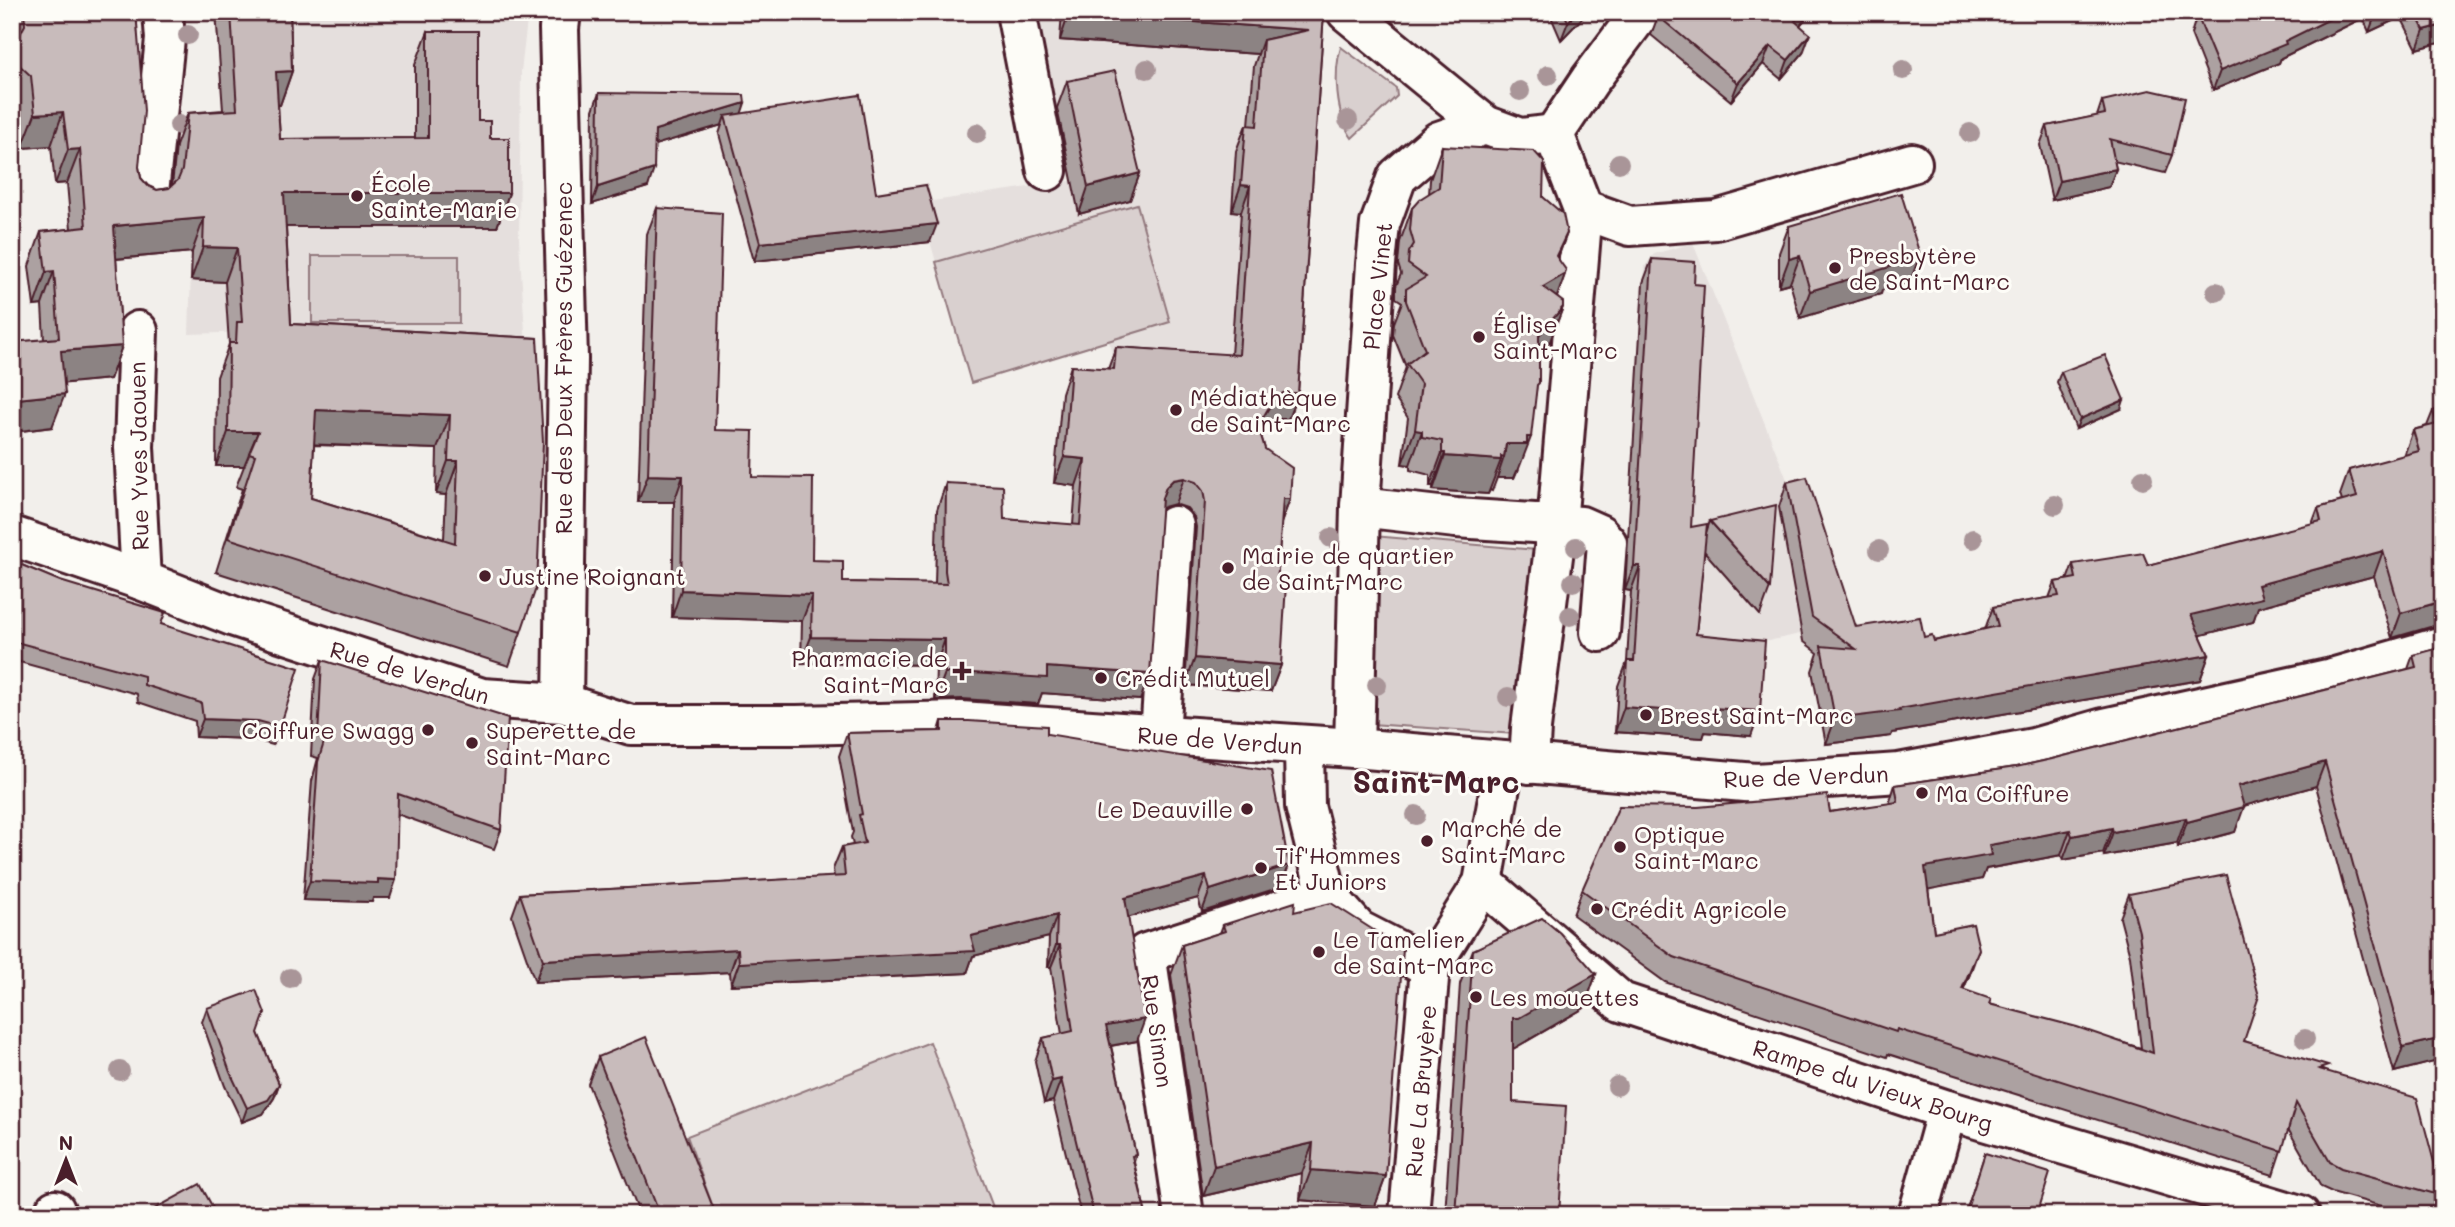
<svg xmlns="http://www.w3.org/2000/svg" width="2455" height="1227" font-family="Mali,sans-serif">
	<rect width="100%" height="100%" fill="#f2efeb"/>
	<filter id="ink" filterUnits="userSpaceOnUse"><feTurbulence type="fractalNoise" baseFrequency=".0143" numOctaves="2"/><feDisplacementMap in="SourceGraphic" scale="14" xChannelSelector="R" yChannelSelector="G"/><feConvolveMatrix kernelMatrix="1 2 1 2 8 2 1 2 1" color-interpolation-filters="sRGB"/></filter>
	<g filter="url(#ink)">
		<!-- built -->
		<g fill="#e5dfdd">
			<path d="M216,12H528L521,72L519,240L526,347L277,331L189,334L194,172H227Z"/>
			<path d="M1032,12H1302L1238,255L1229,382L1116,374L1109,341L971,383L919,203L1071,181Z"/>
			<path d="M1693,243L1811,540L1844,641L1807,647L1804,633L1720,652L1676,633L1605,629L1610,549L1628,547L1645,266L1654,254Z"/>
		</g>
		<!-- green -->
		<g fill="#d9d0cf" stroke="#92787d" stroke-width="2">
			<path d="M1341,47L1396,88L1397,96L1352,138C1336,116 1333,72 1341,47Z"/>
			<path d="M1137,204L1170,322L971,383L936,262Z"/>
			<rect x="312" y="256" width="147" height="67"/>
			<path d="M1373,536L1537,550L1515,734L1371,724Z"/>
			<path d="M930,1042L996,1215H716L687,1136Z"/>
		</g>
		<g fill="none" stroke-linecap="round" stroke-linejoin="round">
			<!-- minor casing -->
			<g stroke="#4a1f2b" stroke-width="44">
				<g id="minor">
					<path d="M561,12L559,29L568,359L563,703"/>
					<path d="M1016,12L1047,171"/>
					<path d="M1347,12L1485,125L1520,138L1554,134"/>
					<path d="M1554,134L1590,80L1641,12"/>
					<path d="M148,202L165,39L163,12"/>
					<path d="M1583,209L1630,226L1716,220L1912,163"/>
					<path d="M138,331L134,447L141,580"/>
					<path d="M1360,507L1456,518L1581,526L1599,534L1607,543L1600,632"/>
					<path d="M12,536L141,580L235,617L482,698L563,703L631,725H797L961,721L1354,748L1756,783L1899,773L2034,748L2104,728L2332,678L2443,646"/>
					<path d="M1160,735L1174,526"/>
					<path d="M1304,746L1305,806L1327,895L1358,930L1430,967"/>
					<path d="M1354,748L1360,507L1376,264L1380,224L1397,177L1439,141L1485,125"/>
					<path d="M1529,764L1531,728L1557,525L1583,209L1554,134"/>
					<path d="M1483,883L1621,1002L1947,1110L2300,1215"/>
					<path d="M55,1210L57,1215"/>
					<path d="M1184,1215L1146,953L1327,895"/>
					<path d="M1409,1215L1430,967L1483,883L1500,787L1502,761"/>
					<path d="M1918,1215L1947,1110"/>
				</g>
			</g>
			<!-- minor -->
			<use href="#minor" stroke="#fdfcf7" stroke-width="38"/>
		</g>
		<!-- trees -->
		<g fill="#a99598">
			<circle cx="188" cy="35" r="10"/>
			<circle cx="1147" cy="69" r="10"/>
			<circle cx="1903" cy="70" r="10"/>
			<circle cx="1548" cy="75" r="10"/>
			<circle cx="1520" cy="91" r="10"/>
			<circle cx="1348" cy="120" r="10"/>
			<circle cx="179" cy="125" r="10"/>
			<circle cx="977" cy="133" r="10"/>
			<circle cx="1970" cy="133" r="10"/>
			<circle cx="1619" cy="163" r="10"/>
			<circle cx="2216" cy="292" r="10"/>
			<circle cx="2143" cy="479" r="10"/>
			<circle cx="2055" cy="505" r="10"/>
			<circle cx="1331" cy="538" r="10"/>
			<circle cx="1973" cy="539" r="10"/>
			<circle cx="1576" cy="547" r="10"/>
			<circle cx="1879" cy="550" r="10"/>
			<circle cx="1573" cy="582" r="10"/>
			<circle cx="1570" cy="616" r="10"/>
			<circle cx="1377" cy="685" r="10"/>
			<circle cx="1508" cy="697" r="10"/>
			<circle cx="1416" cy="815" r="10"/>
			<circle cx="290" cy="978" r="10"/>
			<circle cx="2305" cy="1039" r="10"/>
			<circle cx="120" cy="1071" r="10"/>
			<circle cx="1617" cy="1086" r="10"/>
		</g>
		<!-- wall -->
		<g fill="#aca1a1" stroke="#4a1f2b" stroke-width="2" fill-rule="evenodd">
			<path d="M17,12H144L142,19L137,20L139,167L141,178L148,186L157,190L169,188L172,186L176,146L188,113L223,110L216,12H290L292,71L280,105H278L280,139L415,138V65L428,31L478,121L490,138L509,193L497,227H286L291,324L537,338L521,632L509,666L216,572L242,489L236,487L244,466H216L217,377L229,344L225,282L191,280L192,252L116,259L122,346L110,379L64,383L52,427L12,432V342L44,340L42,305L34,306L29,266L41,232L71,229L67,183L55,184L51,146L22,148L19,109L12,103V25ZM314,445L437,449L436,494L446,495L444,539L311,498Z"/>
			<path d="M1062,12H1324L1298,393L1288,419H1274L1262,428L1260,432L1265,449L1290,499L1281,523L1277,584L1281,665L1271,691L1185,685L1196,527L1194,517L1187,508L1175,504L1164,507L1161,509L1140,700L1042,693L1038,704L962,699L935,700L936,665L801,663L802,621L672,617L674,502H638L647,234L657,208L715,430L752,477L812,560L843,582L935,584L937,510L946,483L1004,519L1073,525L1076,486L1054,483L1062,393L1071,366L1108,369L1116,347L1231,355L1241,212L1232,211L1236,151L1246,125H1249L1254,66L1258,54L1060,40Z"/>
			<path d="M1549,12H1588L1561,40Z"/>
			<path d="M1722,12H1811L1800,25L1803,53L1781,79L1763,64L1731,101L1651,35L1658,16L1717,18Z"/>
			<path d="M2204,12H2443V42L2417,49L2401,17L2369,32L2363,18L2281,58L2279,63L2213,90L2191,34L2197,15Z"/>
			<path d="M1067,81L1140,173L1130,200L1079,214L1057,108Z"/>
			<path d="M599,93L741,114L876,193L930,242L754,261L719,134L722,125L654,145L648,187L592,204L593,110Z"/>
			<path d="M2102,101L2172,155L2165,173L2114,161L2116,169L2109,187L2052,200L2040,145L2047,126L2097,116Z"/>
			<path d="M1442,146L1543,197L1567,233L1558,258L1565,274L1557,297L1563,307L1550,341L1539,354L1536,392L1518,471H1517L1514,478H1497L1492,491L1490,490L1488,494L1433,490V486H1430V475L1410,470V465L1402,464L1408,418L1395,398L1406,367L1393,335L1394,323L1402,302L1396,298V286L1401,274L1398,264L1400,242L1412,208L1429,194L1430,180Z"/>
			<path d="M1789,226L1920,255L1910,282L1882,290L1881,294L1800,318L1790,283L1779,286V253Z"/>
			<path d="M1652,259L1694,284L1691,527L1706,533L1710,521L1770,588L1760,615L1704,551L1696,634L1751,736L1705,732L1703,738L1615,732L1618,686L1627,662L1631,591L1625,590L1643,283Z"/>
			<path d="M2061,372L2121,409L2076,429L2057,382Z"/>
			<path d="M2443,408L2437,625L2392,638L2374,576L2258,607L2253,622L2200,635L2209,655L2200,680L1892,733L1891,736L1826,744L1812,671L1818,653L1803,641L1779,507L1787,482L1856,627L1924,637L1934,641L1985,629L1993,607L2049,598L2055,582L2067,580L2073,564L2148,565L2312,524L2318,508L2342,501L2340,495L2349,470L2404,456L2413,430L2427,426L2433,411Z"/>
			<path d="M12,561L161,624L280,727L273,745L252,739L196,737L195,721L138,702L137,694L12,660Z"/>
			<path d="M2443,647L2440,1010L2443,1022V1048L2438,1061L2394,1072L2316,786L2243,806L2235,832L2178,847L2177,843L2104,856L2103,853L2063,860L2061,855L2020,863L1986,869L1982,879L1928,889L1934,932L1970,974L1963,990L1989,1004L2141,1048L2130,956L2120,918L2129,894L2244,1041L2326,1071L2443,1194V1198L2436,1215H2413L2332,1192L2321,1187L2288,1129L2273,1175L1888,1054L1887,1057L1665,982L1573,915L1582,890L1830,812L1889,804L1895,785L2016,767L2052,759L2408,669L2413,655Z"/>
			<path d="M322,660L501,830L494,849L397,814L390,898H373L372,902L303,900L312,781L318,758L311,756L315,679Z"/>
			<path d="M942,721L1047,734L1289,865L1281,887L1202,912L1198,898L1128,917L1137,1041L1111,1046L1136,1155L1134,1162L1146,1215H1081L1053,1101L1044,1103L1035,1061L1043,1038L1062,1034L1051,967H1048L1049,937L973,956L967,973L731,985L730,972L535,982L512,916L520,894L834,877L833,869L842,847L853,845L851,837L853,832L839,756L847,733L939,731Z"/>
			<path d="M1294,912L1386,1176L1375,1206L1300,1200L1302,1173L1203,1196L1171,975L1182,945L1220,933L1223,925Z"/>
			<path d="M1473,950L1596,974L1584,1008L1513,1049V1102L1559,1215H1445L1460,984Z"/>
			<path d="M207,1008L258,1033L279,1084L274,1098L263,1114L242,1122L225,1086L202,1022Z"/>
			<path d="M598,1057L716,1215H640L588,1084Z"/>
			<path d="M1985,1153L2037,1215H1965Z"/>
		</g>
		<!-- shaded-wall -->
		<g fill="#8c8383" stroke="#4a1f2b" stroke-width="2">
			<path d="M125,12H144L142,19L122,21Z"/>
			<path d="M1577,12H1588L1561,40L1568,22Z"/>
			<path d="M1802,12H1811L1788,40L1795,21Z"/>
			<path d="M2344,12H2366L2363,18L2281,58L2279,63L2213,90L2220,71Z"/>
			<path d="M2378,12H2403L2401,17L2369,32L2376,13Z"/>
			<path d="M1069,13L1309,30L1263,40L1258,54L1060,40Z"/>
			<path d="M2443,25V42L2417,49L2424,30Z"/>
			<path d="M1810,34L1803,53L1781,79L1788,60Z"/>
			<path d="M1770,46L1763,64L1731,101L1738,83Z"/>
			<path d="M292,71L280,105L264,106L276,72Z"/>
			<path d="M745,103L739,121L725,116L722,125L648,147L655,130Z"/>
			<path d="M63,112L51,146L22,148L35,114Z"/>
			<path d="M80,149L67,183L55,184L68,150Z"/>
			<path d="M654,169L648,187L592,204L598,187Z"/>
			<path d="M2116,169L2109,187L2052,200L2059,181Z"/>
			<path d="M1140,173L1130,200L1079,214L1088,187Z"/>
			<path d="M1241,185L1250,186L1241,212L1232,211Z"/>
			<path d="M284,193H509L497,227H272Z"/>
			<path d="M204,218L192,252L102,260L114,226Z"/>
			<path d="M937,224L930,242L754,261L760,243Z"/>
			<path d="M1567,233L1554,267L1565,274L1553,308L1543,287Z"/>
			<path d="M203,247L237,248L225,282L191,280Z"/>
			<path d="M1920,255L1910,282L1882,290L1881,294L1800,318L1810,291L1890,264Z"/>
			<path d="M1800,256L1790,283L1779,286L1789,259Z"/>
			<path d="M54,271L42,305L34,306L46,272Z"/>
			<path d="M1563,307L1550,341L1527,369L1539,335Z"/>
			<path d="M122,346L110,379L48,385L61,351Z"/>
			<path d="M1283,393H1298L1288,419H1274L1262,428L1248,452L1258,426L1272,402Z"/>
			<path d="M65,394L52,427L12,432V411L17,399Z"/>
			<path d="M12,395H16L12,405Z"/>
			<path d="M2124,400L2121,409L2076,429L2080,419Z"/>
			<path d="M316,410L450,415L437,449L303,444Z"/>
			<path d="M1415,430L1422,431L1410,465L1402,464Z"/>
			<path d="M228,432H258L244,466H216Z"/>
			<path d="M1527,437H1531L1518,471H1517L1514,478H1497L1504,457L1506,444Z"/>
			<path d="M1442,453H1445L1433,486H1430Z"/>
			<path d="M1445,456L1501,460L1488,494L1433,490Z"/>
			<path d="M1064,457L1085,459L1076,486L1054,483Z"/>
			<path d="M448,461H458L446,495L436,494Z"/>
			<path d="M648,475L683,476L674,502H638Z"/>
			<path d="M1184,478L1175,504L1164,507L1156,513L1166,487L1173,480Z"/>
			<path d="M1283,499H1290L1280,526Z"/>
			<path d="M2383,551L2374,576L2258,607L2253,622L2182,640L2191,615L2258,585Z"/>
			<path d="M1634,566H1640L1631,591L1625,590Z"/>
			<path d="M681,590L812,595L802,621L672,617Z"/>
			<path d="M2443,601V625H2437L2392,638L2401,613Z"/>
			<path d="M811,637L945,639L936,665L801,663Z"/>
			<path d="M2209,655L2200,680L1892,733L1891,736L1826,744L1835,719Z"/>
			<path d="M1195,658L1281,665L1271,691L1185,685Z"/>
			<path d="M1047,667L1150,674L1140,700L1042,693L1038,704L962,699L935,700L945,673Z"/>
			<path d="M1624,707L1713,708L1760,711L1751,736L1705,732L1703,738L1615,732Z"/>
			<path d="M203,719L258,721L252,739L196,737Z"/>
			<path d="M2325,762L2316,786L2229,810L2238,786Z"/>
			<path d="M2244,807L2235,832L2178,847L2187,822Z"/>
			<path d="M2186,818L2177,843L2104,856L2113,832Z"/>
			<path d="M2112,828L2103,853L2063,860L2072,836Z"/>
			<path d="M2070,830L2061,855L1986,869L1982,879L1916,892L1925,867L1989,845Z"/>
			<path d="M1289,865L1281,887L1202,912L1210,890Z"/>
			<path d="M1206,876L1198,898L1116,921L1125,898Z"/>
			<path d="M378,879L396,880L390,898H373L372,902L303,900L310,881Z"/>
			<path d="M1057,915L1049,937L973,956L967,973L731,985L739,963L971,936Z"/>
			<path d="M1056,945H1060L1051,967H1048Z"/>
			<path d="M738,949L730,972L535,982L543,960Z"/>
			<path d="M1979,949L1970,974L1953,1014L1962,989Z"/>
			<path d="M1596,974L1584,1008L1506,1053L1513,1018Z"/>
			<path d="M2443,987V1009L2425,1014L2434,990Z"/>
			<path d="M1145,1019L1137,1041L1098,1048L1106,1026Z"/>
			<path d="M2443,1038V1048L2438,1061L2394,1072L2403,1047Z"/>
			<path d="M1061,1079L1053,1101L1044,1103L1052,1081Z"/>
			<path d="M279,1084L274,1098L263,1114L242,1122L247,1108Z"/>
			<path d="M1313,1143L1302,1173L1203,1196L1214,1166Z"/>
			<path d="M1311,1170L1386,1176L1375,1206L1300,1200Z"/>
		</g>
		<!-- building -->
		<g fill="#c8bbbb" stroke="#4a1f2b" stroke-width="2" fill-rule="evenodd">
			<path d="M24,12H136L144,111L139,167L141,178L148,186L157,190L169,188L178,180L182,170L188,113L237,110L231,12H290L292,71L276,72L280,139L428,138V31H478V121H490V138H509V193H284L291,324L537,338L543,442L537,585L521,632L228,538L255,455L249,453L258,432H228L229,343H236L237,322H242L237,248L203,247L204,218L114,226L122,346L61,351L65,394L17,399L16,395H12V342L59,338L54,271L46,272L41,232L86,227L80,149L68,150L63,112L35,114L31,76L16,62L14,45L25,25ZM316,410L450,415L448,461H458L455,543L311,498Z"/>
			<path d="M1069,12H1324L1298,393H1283L1272,402L1258,426L1265,449L1292,468L1290,499H1283L1277,584H1286L1281,665L1195,658L1205,501L1203,491L1196,482L1184,478L1173,480L1166,487L1162,498L1150,674L1047,667V678L972,673H945V639L811,637L812,595L681,590L683,476L648,475L657,208L722,213L715,430L753,431L752,477L813,478L812,560L843,561V582L947,584L945,571L946,483L1003,486L1004,519L1080,525L1085,459L1064,457L1071,366L1114,369L1116,347L1239,355L1250,186L1241,185L1246,125L1257,126L1263,40L1309,30L1069,13Z"/>
			<path d="M1564,12H1577L1568,22Z"/>
			<path d="M1660,12H1709L1717,18L1722,12H1802L1795,21L1810,34L1788,60L1770,46L1738,83L1658,16Z"/>
			<path d="M2204,12H2344L2285,41L2286,44L2220,71L2197,15Z"/>
			<path d="M2415,12H2443V25L2424,30Z"/>
			<path d="M1115,71L1140,173L1088,187L1067,81Z"/>
			<path d="M2150,90L2185,98L2172,155L2110,139L2116,169L2059,181L2047,126L2105,114L2102,101Z"/>
			<path d="M599,93L744,95L745,103L655,130L654,169L598,187Z"/>
			<path d="M860,95L876,193L926,185L937,224L760,243L725,116Z"/>
			<path d="M1442,146L1534,151L1544,162L1543,197L1563,214L1567,233L1556,256L1566,270L1565,274L1543,287L1563,302V307L1539,335V383L1537,385L1531,437H1527V444H1506L1504,457L1501,456V460L1445,456V453H1442V441L1422,437V431L1415,430L1421,384L1407,364L1425,350L1406,301V289L1426,277L1408,264L1409,252L1414,244L1410,230L1412,208L1420,199L1439,187Z"/>
			<path d="M1901,193L1920,255L1890,264V267L1810,291L1800,256L1789,259V226Z"/>
			<path d="M1652,259L1695,262L1694,284L1704,285L1691,527L1707,524L1696,634L1765,641L1760,711L1713,708L1712,714L1624,707L1627,661H1634L1640,566H1634Z"/>
			<path d="M2105,355L2124,400L2080,419L2061,372Z"/>
			<path d="M2443,408V601L2401,613L2383,551L2258,585L2262,598L2191,615L2209,655L1899,709L1900,711L1835,719L1821,646L1856,649L1812,617L1787,482L1807,477L1856,627L1920,617L1924,637L1932,635L1934,641L1998,626L1993,607L2059,596L2055,582L2076,578L2073,564L2143,553L2148,565L2321,521L2318,508L2357,497L2349,470L2419,451L2413,430L2437,424L2433,411Z"/>
			<path d="M1776,505L1770,588L1710,521Z"/>
			<path d="M12,561L60,581L165,613L161,624L299,668L280,727L258,721L203,719L201,703L144,685V676L12,641Z"/>
			<path d="M2443,647V733L2440,734L2443,743V987L2434,990L2443,1022V1038L2403,1047L2325,762L2238,786L2244,807L2187,822L2186,818L2113,832L2112,828L2072,836L2070,830L2029,838L1989,845L1991,855L1925,867L1934,932L1973,924L1979,949L1962,989L1991,999L1989,1004L2077,1027L2153,1053L2139,932L2129,894L2226,875L2259,996L2244,1041L2328,1066L2319,1069L2417,1098L2443,1196L2341,1168L2330,1162L2296,1103L2282,1151L1897,1029L1896,1032L1674,957L1582,890L1619,806L1698,807L1827,795L1830,812L1898,802L1895,785L2016,767L2052,759L2416,667L2413,655Z"/>
			<path d="M322,660L508,718L501,830L398,794L396,880L378,879V883L310,881L318,762L325,739L318,737Z"/>
			<path d="M942,721H969L1047,726V734L1271,771L1289,865L1210,890L1206,876L1125,898L1145,1019L1106,1026L1136,1155L1132,1156L1146,1215H1094L1061,1079L1052,1081L1043,1038L1073,1031L1060,945H1056L1057,915L971,936L975,951L739,963L738,949L543,960L520,894L845,876L842,847L865,843L859,815L862,814L847,733L942,731Z"/>
			<path d="M1295,902L1294,912L1331,903L1403,949L1386,1176L1311,1170L1313,1143L1214,1166L1182,945L1225,931L1223,925Z"/>
			<path d="M1542,918L1560,933L1596,974L1519,1018H1513V1102L1566,1106L1559,1215H1455L1473,950Z"/>
			<path d="M256,990L265,1013L258,1033L279,1084L268,1100L247,1108L230,1072L207,1008Z"/>
			<path d="M646,1037L716,1215H660L598,1057Z"/>
			<path d="M1985,1153L2050,1173L2037,1215H1988L1967,1209Z"/>
			<path d="M200,1184L217,1215H146L145,1214Z"/>
		</g>
	</g>
	<!-- markers -->
	<g fill="#4a1f2b" stroke="#fdfcf7" stroke-width="2.5">
		<circle cx="357" cy="196" r="7"/>
		<circle cx="1835" cy="268" r="7"/>
		<circle cx="1479" cy="337" r="7"/>
		<circle cx="1176" cy="410" r="7"/>
		<circle cx="1228" cy="568" r="7"/>
		<circle cx="485" cy="576" r="7"/>
		<path d="M958.5 660.5h7v7h7v7h-7v7h-7v-7h-7v-7h7z"/>
		<circle cx="1101" cy="678" r="7"/>
		<circle cx="1646" cy="715" r="7"/>
		<circle cx="428" cy="730" r="7"/>
		<circle cx="472" cy="743" r="7"/>
		<circle cx="1922" cy="793" r="7"/>
		<circle cx="1247" cy="809" r="7"/>
		<circle cx="1427" cy="841" r="7"/>
		<circle cx="1620" cy="847" r="7"/>
		<circle cx="1261" cy="868" r="7"/>
		<circle cx="1597" cy="909" r="7"/>
		<circle cx="1319" cy="952" r="7"/>
		<circle cx="1476" cy="997" r="7"/>
	</g>
	<g text-anchor="middle" dominant-baseline="central" stroke-width="6" stroke-linejoin="round" paint-order="stroke">
		<!-- poi labels -->
		<g font-size="23" fill="#4a1f2b" stroke="#fdfcf7" text-anchor="start">
			<text x="371" y="183">École<tspan x="371" dy="26">Sainte-Marie</tspan></text>
			<text x="1849" y="255">Presbytère<tspan x="1849" dy="26">de Saint-Marc</tspan></text>
			<text x="1493" y="324">Église<tspan x="1493" dy="26">Saint-Marc</tspan></text>
			<text x="1190" y="397">Médiathèque<tspan x="1190" dy="26">de Saint-Marc</tspan></text>
			<text x="1242" y="555">Mairie de quartier<tspan x="1242" dy="26">de Saint-Marc</tspan></text>
			<text x="499" y="576">Justine Roignant</text>
			<text x="948" y="658" text-anchor="end">Pharmacie de<tspan x="948" dy="26">Saint-Marc</tspan></text>
			<text x="1115" y="678">Crédit Mutuel</text>
			<text x="1660" y="715">Brest Saint-Marc</text>
			<text x="414" y="730" text-anchor="end">Coiffure Swagg</text>
			<text x="486" y="730">Superette de<tspan x="486" dy="26">Saint-Marc</tspan></text>
			<text x="1936" y="793">Ma Coiffure</text>
			<text x="1233" y="809" text-anchor="end">Le Deauville</text>
			<text x="1441" y="828">Marché de<tspan x="1441" dy="26">Saint-Marc</tspan></text>
			<text x="1634" y="834">Optique<tspan x="1634" dy="26">Saint-Marc</tspan></text>
			<text x="1275" y="855">Tif'Hommes<tspan x="1275" dy="26">Et Juniors</tspan></text>
			<text x="1611" y="909">Crédit Agricole</text>
			<text x="1333" y="939">Le Tamelier<tspan x="1333" dy="26">de Saint-Marc</tspan></text>
			<text x="1490" y="997">Les mouettes</text>
		</g>
		<!-- street labels -->
		<g font-size="23" fill="#4a1f2b" stroke="#fdfcf7">
			<text transform="translate(1377 286) rotate(-84)">Place Vinet</text>
			<text transform="translate(563 358) rotate(-90)">Rue des Deux Frères Guézenec</text>
			<text transform="translate(138 456) rotate(-91)">Rue Yves Jaouen</text>
			<text transform="translate(410 672) rotate(17)">Rue de Verdun</text>
			<text transform="translate(1220 740) rotate(4)">Rue de Verdun</text>
			<text transform="translate(1806 776) rotate(-2)">Rue de Verdun</text>
			<text transform="translate(1158 1031) rotate(82)">Rue Simon</text>
			<text transform="translate(1873 1085) rotate(18)">Rampe du Vieux Bourg</text>
			<text transform="translate(1420 1091) rotate(-85)">Rue La Bruyère</text>
		</g>
		<!-- district labels -->
		<g font-size="30" font-weight="bold" fill="#4a1f2b" stroke="#fdfcf7">
			<text x="1436" y="781">Saint-Marc</text>
		</g>
	</g>
	<!-- margin -->
	<rect width="2455" height="1227" fill="none" stroke="#fdfcf7" stroke-width="42"/>
	<rect x="21" y="21" width="2413" height="1185" fill="none" stroke="#4a1f2b" stroke-width="2.5" filter="url(#ink)"/>
	<!-- north arrow -->
	<g transform="translate(66 1160)" stroke="#fdfcf7" stroke-width="5" paint-order="stroke">
	<path d="M0-5L12 26L0 18L-12 26Z" fill="#4a1f2b"/>
	<text y="-10" font-size="19" font-weight="bold" text-anchor="middle" fill="#4a1f2b">N</text>
	</g>
</svg>
